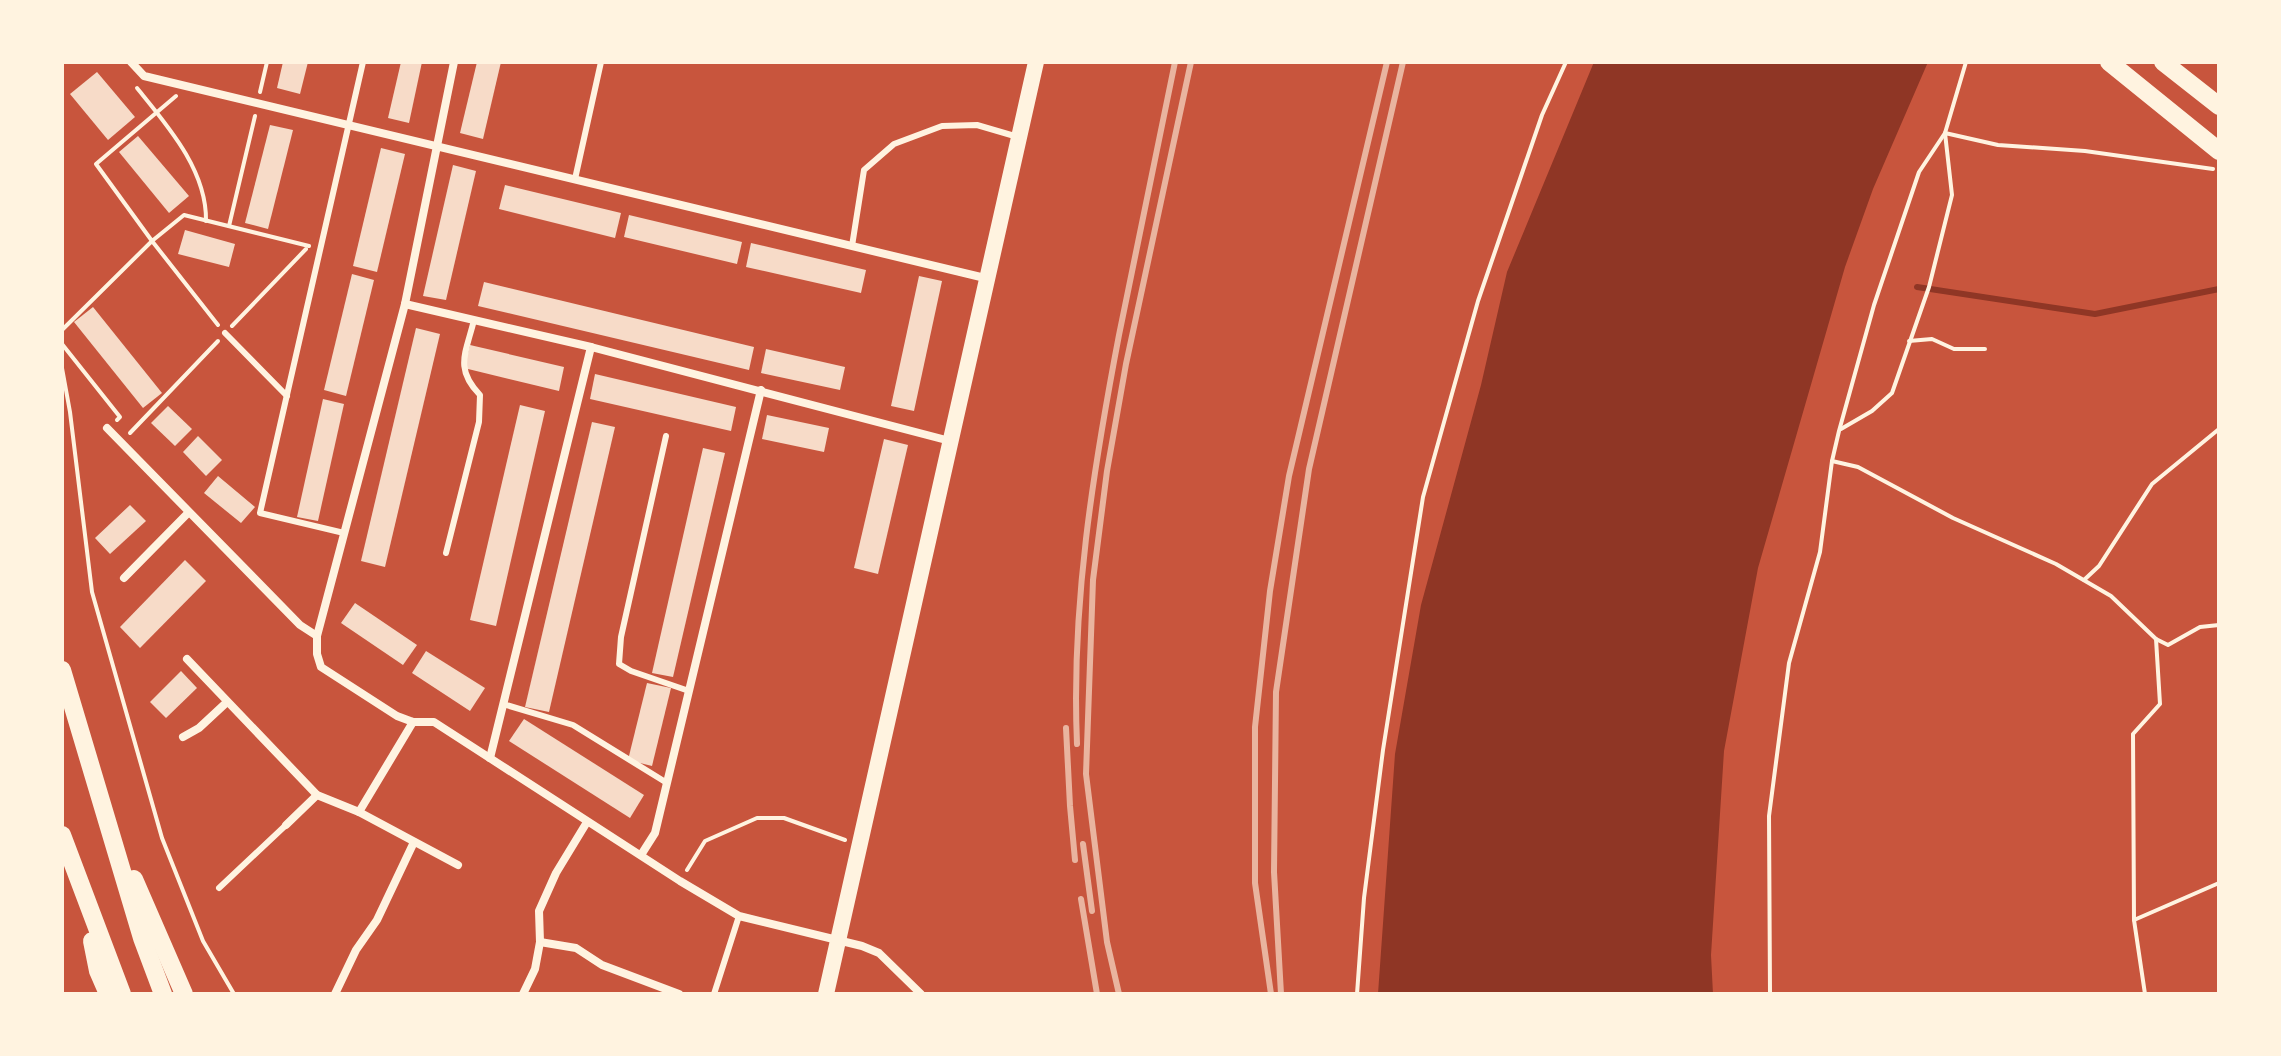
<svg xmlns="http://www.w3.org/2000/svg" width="2281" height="1056" font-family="'Zilla Slab',serif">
	<rect width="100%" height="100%" fill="#c8553d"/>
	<!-- water -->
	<path fill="#8f3625" d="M1594,62H1928L1873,189L1845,267L1758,568L1724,751L1711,955L1713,994H1378L1395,754L1421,605L1481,385L1507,272Z"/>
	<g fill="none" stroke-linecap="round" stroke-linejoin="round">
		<!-- stream -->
		<path stroke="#8f3625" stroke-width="6" d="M1917,287L2095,314L2219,289"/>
	</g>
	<!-- building -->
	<g fill="#f7dbc8">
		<path d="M283,62H308L300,94L277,88Z"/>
		<path d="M401,62H422L409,123L388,118Z"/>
		<path d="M477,62H501L483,139L460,133Z"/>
		<path d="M97,72L135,117L108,140L70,94Z"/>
		<path d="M270,125L293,130L268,229L245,223Z"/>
		<path d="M138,136L189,196L169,213L119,152Z"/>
		<path d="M381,148L405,154L377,272L353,266Z"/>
		<path d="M453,165L476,171L446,300L423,296Z"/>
		<path d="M505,185L621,213L615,238L499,209Z"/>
		<path d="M629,215L742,242L737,264L624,237Z"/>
		<path d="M185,230L235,244L229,267L178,254Z"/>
		<path d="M751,243L866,270L861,293L746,267Z"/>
		<path d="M352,274L374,280L346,396L324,390Z"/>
		<path d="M919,276L942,281L914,411L891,406Z"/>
		<path d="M484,282L754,347L749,370L478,306Z"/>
		<path d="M93,307L162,393L143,408L74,322Z"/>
		<path d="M416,328L440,334L385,567L361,561Z"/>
		<path d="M470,345L564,367L559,391L464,368Z"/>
		<path d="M766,349L845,367L840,390L761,373Z"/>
		<path d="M595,374L736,407L731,431L590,399Z"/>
		<path d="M323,399L344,404L318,521L297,517Z"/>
		<path d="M520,405L545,411L496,626L470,620Z"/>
		<path d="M168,406L192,429L175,446L151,423Z"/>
		<path d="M767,415L829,428L824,452L762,439Z"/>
		<path d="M592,422L615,427L549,712L525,707Z"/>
		<path d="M198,436L222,460L206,476L183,452Z"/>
		<path d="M884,439L908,445L878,574L854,568Z"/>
		<path d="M703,448L725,453L673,677L652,673Z"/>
		<path d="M218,476L255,507L241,523L204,493Z"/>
		<path d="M130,505L146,521L110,554L95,538Z"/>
		<path d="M185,560L206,581L140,648L120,627Z"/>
		<path d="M355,603L417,645L403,665L341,623Z"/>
		<path d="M426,651L485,688L470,711L412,673Z"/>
		<path d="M181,671L197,688L166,718L150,702Z"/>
		<path d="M647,683L671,688L652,766L628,760Z"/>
		<path d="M524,719L644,795L630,818L509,741Z"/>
	</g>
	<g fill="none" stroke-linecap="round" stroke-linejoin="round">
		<!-- path -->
		<g stroke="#fff3e0" stroke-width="4">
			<path d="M137,88C167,125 207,170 206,221"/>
			<path d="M260,92L267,62"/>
			<path d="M176,96L96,164L152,241L184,215L309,246"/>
			<path d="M229,226L255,116"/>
			<path d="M232,326L306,249"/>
			<path d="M62,330L152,241L218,325"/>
			<path d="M1909,341L1932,339L1954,349H1985"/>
			<path d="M62,344L120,417L117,420"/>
			<path d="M62,368L70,412L92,592L162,838L203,941L234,994"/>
			<path d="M1841,429L1872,411L1892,393L1929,287L1952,195L1945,133L1998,145L2085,151L2213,169"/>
			<path d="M130,433L218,341"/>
			<path d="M1832,461L1858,467L1953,518L2056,564L2111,596L2156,639L2160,704L2133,734L2134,920L2145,994"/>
			<path d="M2084,580L2099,566L2152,484L2219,429"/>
			<path d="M2156,639L2168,645L2200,627L2219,625"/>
			<path d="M687,870L705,841L757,818H784L845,840"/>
			<path d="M2134,920L2219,883"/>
			<path d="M1357,994L1364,898L1383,750L1423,497L1478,301L1542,115L1566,62"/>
			<path d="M1770,994L1769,816L1789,663L1820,552L1832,461L1839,431L1874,305L1919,172L1945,133L1966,62"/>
		</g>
		<!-- service -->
		<g stroke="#fff3e0" stroke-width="6">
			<path d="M575,179L601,62"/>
			<path d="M852,246L864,170L894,144L942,126L977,125L1018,137"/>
			<path d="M225,333L287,396"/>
			<path d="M666,436L621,637L619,664L631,671L689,691"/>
			<path d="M344,533L260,513L363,62"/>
			<path d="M446,553L479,422L480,395C454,368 466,353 474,320"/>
			<path d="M503,704L573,725L667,783"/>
			<path d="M219,888L286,825"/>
			<path d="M714,994L739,916"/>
		</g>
		<!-- minor -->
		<g stroke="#fff3e0" stroke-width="8">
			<path d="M131,62L144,76L985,278"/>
			<path d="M405,304L591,347L950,441"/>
			<path d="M107,428L300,625L317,636V654L321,667L397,716L413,722H434L680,881L739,916L862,946L879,953L921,994"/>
			<path d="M124,578L188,513"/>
			<path d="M317,636L405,304L454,62"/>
			<path d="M187,659L317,795L359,812L458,865"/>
			<path d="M183,737L199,728L227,702"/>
			<path d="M490,758L591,347"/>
			<path d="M359,812L413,722"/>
			<path d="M286,825L317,795"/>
			<path d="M641,855L655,833L761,390"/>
			<path d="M540,942L576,948L602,965L679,994"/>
			<path d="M335,994L356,950L377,920L414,842"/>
			<path d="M523,994L535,969L540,942L539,911L556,873L587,822"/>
		</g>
		<!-- secondary -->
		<path stroke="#fff3e0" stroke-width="16" d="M826,994L1036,62"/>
		<!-- trunk -->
		<g stroke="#fff3e0" stroke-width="18">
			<path d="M2109,62L2219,151"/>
			<path d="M2163,62L2219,106"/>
			<path d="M62,670L142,938L163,994"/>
			<path d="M62,835L122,994"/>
			<path d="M134,879L184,994"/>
			<path d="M92,941L98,971L108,994"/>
		</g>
		<!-- rail -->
		<g stroke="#e9b49f" stroke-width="6">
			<path d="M1066,728L1070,806L1075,860"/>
			<path d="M1077,744C1071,606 1093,471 1119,335C1137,244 1156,153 1175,62"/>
			<path d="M1083,844L1092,911"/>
			<path d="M1081,899L1097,994"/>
			<path d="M1119,994L1107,942L1086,774L1093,580L1107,471L1126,364L1191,62"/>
			<path d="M1271,994L1255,883V727L1270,591L1289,476L1387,62"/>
			<path d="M1281,994L1274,872L1276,692L1309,469L1403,62"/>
		</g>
	</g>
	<!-- border -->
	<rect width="2281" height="1056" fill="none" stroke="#fff3e0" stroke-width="128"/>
</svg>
